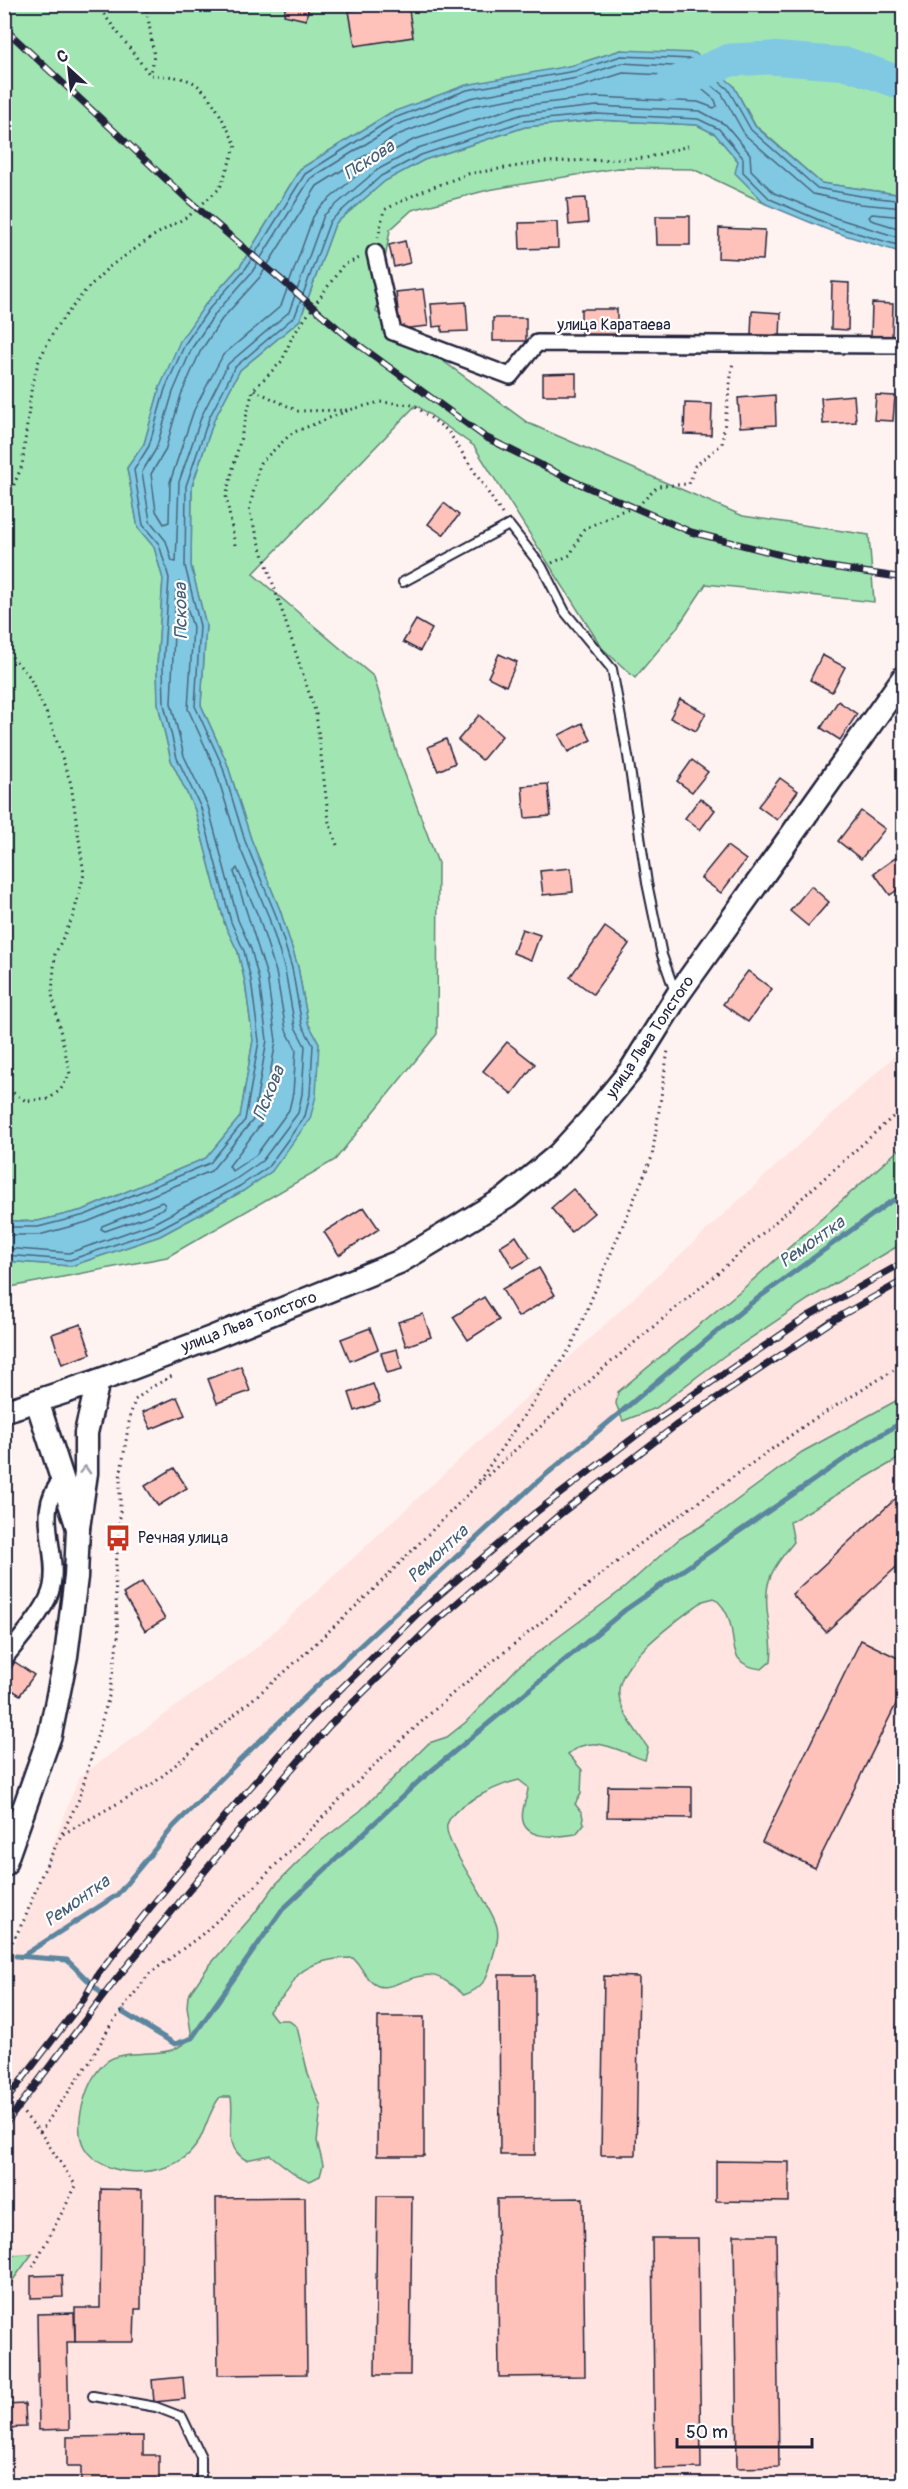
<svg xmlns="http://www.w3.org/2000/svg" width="908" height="2489" font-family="Pangolin,sans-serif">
	<rect width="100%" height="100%" fill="#fff3f1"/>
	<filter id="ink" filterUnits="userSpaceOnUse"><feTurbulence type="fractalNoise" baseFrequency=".0167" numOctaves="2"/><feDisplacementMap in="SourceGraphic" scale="12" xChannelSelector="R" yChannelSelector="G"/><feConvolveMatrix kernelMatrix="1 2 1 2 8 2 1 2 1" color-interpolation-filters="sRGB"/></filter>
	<g filter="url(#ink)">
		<!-- built -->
		<path fill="#ffe4e1" d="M903,1048V1146L745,1287L619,1392L616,1404L623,1421L656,1408L724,1356L809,1299L903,1243V1397L802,1452L761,1480L703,1525L679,1539L623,1589L518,1667L466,1722L447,1737L429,1743L419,1751L377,1795L313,1847L276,1884L254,1914L208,1967L188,1996L187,2007L192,2038L174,2050L152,2055H129L107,2061L92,2079L84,2100L100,2163L277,1928L790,1522L903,1456V2484H5L4,2291L32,2255L5,2254V1970L79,1777L256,1648Z"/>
		<!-- green -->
		<g fill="#a1e6b2" stroke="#628476" stroke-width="1.5">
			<path d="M4,5H904L903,195L821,183L755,125L733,85L621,50L574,65L390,113L300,169L241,265L205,305L160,387L144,444L127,468L138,528L154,547L163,579L157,666L158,704L171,760L195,810L225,925L238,952L245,982L253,1040L240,1117L206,1158L83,1210L38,1221H4Z"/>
			<path d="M597,120L697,125L715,134L738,161L736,173L766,204L693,169L618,168L488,190L412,210L390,230L376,312L528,423L743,516L869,535L874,602L706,584L677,628L635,678L602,648L474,446L416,405L253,574L374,677L397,753L438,863L437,1034L335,1160L167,1257L5,1288V1261L71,1266L160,1236L243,1191L272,1171L319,1043L308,1023L298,967L280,910L251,839L227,763L201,705L206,625L191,566L192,486L214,420L240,370L300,320L335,224L385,181L424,160L525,127Z"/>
			<path d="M903,1146V1243L809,1299L724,1356L656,1408L623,1421L616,1404L618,1392L745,1287Z"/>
			<path d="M903,1397V1456L790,1522L794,1542C769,1572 762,1584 769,1624C771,1637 773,1648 771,1661L762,1669C715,1664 748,1625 714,1598L703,1601C679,1619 615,1662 619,1695C621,1713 638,1733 648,1748L645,1760C617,1751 594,1732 568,1754L582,1770L581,1794L575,1804L582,1813L584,1824L576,1834C557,1837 517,1842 523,1810C524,1802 528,1796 528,1787L519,1780C502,1784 487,1791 472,1800C463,1805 450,1814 447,1825C443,1844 491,1902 497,1927C500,1938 494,1952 491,1963C487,1980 481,1989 464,1995C436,1971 430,1971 396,1984C390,1986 385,1988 378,1986C366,1982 362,1966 353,1958C334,1958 314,1961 299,1974C293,1980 291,1988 285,1994C280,2000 274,2005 269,2011L276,2020H288L297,2027L308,2074L321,2107L317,2141L323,2165L320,2176L310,2181C293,2175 284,2165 270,2155L246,2160C222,2147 235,2120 231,2097H220C206,2114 206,2137 190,2153C165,2178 103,2180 84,2147C72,2124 87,2078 106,2062C120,2050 154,2056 172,2050C179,2048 186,2042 192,2038L187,2007L188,1996L208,1967L254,1914L276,1884L313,1847L360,1811L429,1743L447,1737L466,1722L518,1667L623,1589L679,1539L703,1525L802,1452Z"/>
			<path d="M32,2254L5,2291V2255Z"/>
		</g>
		<!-- water -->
		<path fill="#81c9e2" stroke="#5b869f" stroke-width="1.5" d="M621,50L695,53L733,85L755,126L821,183L903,195V253L831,231L766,204L735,173L738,161L715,134L697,125L597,120L525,127L424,160L385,181L335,224L300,320L240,370L214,420L192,486L191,566L206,625L201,705L227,763L251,839L280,910L298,967L308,1023L319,1043L316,1096L310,1119L272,1171L243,1191L160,1236L71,1266L5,1261V1221H38L83,1210L206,1158L240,1117L253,1040L245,982L238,952L225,925L195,810L171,760L158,704L157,666L163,579L154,547L138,528L127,468L144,444L160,387L180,341L205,305L241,265L300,169L390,113L466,85L574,65Z"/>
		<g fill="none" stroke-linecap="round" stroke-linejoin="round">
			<!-- shore -->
			<g stroke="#48657e" stroke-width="1.5">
				<path d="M623,73L686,76L715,100L717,106L714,108L698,102L597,97L519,106L413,140L371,163L319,208L313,217L281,306L223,355L194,410L170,482L169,522L164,524L156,511L151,474L165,451L181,395L200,352L222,319L260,277L317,186L400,134L472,106L579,87Z"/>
				<path d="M904,208L860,204L813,194L745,135L722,94L689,67L622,63L577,78L470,98L396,125L310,179L252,272L215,314L192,348L173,392L156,449L142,472L150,521L166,541L172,561L176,562L179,482L202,415L228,364L289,312L324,215L377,170L418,148L523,114L597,106L700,111L726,125L750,154L751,170L774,193L836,218L904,239"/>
				<path d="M904,217L872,214L869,217L871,220L904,230"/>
				<path d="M237,868L259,918L276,972L286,1030L296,1049L293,1093L289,1110L256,1155L232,1171L229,1166L261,1124L276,1041L267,976L234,872Z"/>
				<path d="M162,1202L165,1204V1207L151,1215L105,1231L101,1229L102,1226Z"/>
				<path d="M4,1227H38L85,1215L210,1163L245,1120L259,1041L251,980L244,951L231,922L201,808L177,758L164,704L163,666L169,578L159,544L143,525L134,470L149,446L165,389L185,344L209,309L246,268L305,174L392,119L467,90L575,71L621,56L692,59L728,89L751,130L817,188L861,196L904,201"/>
				<path d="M4,1235H39L87,1222L211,1171L253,1120L267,1040L259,980L251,949L238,920L208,806L184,756L171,703L176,584L179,582L193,627L188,709L215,768L238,843L268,915L285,970L295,1027L305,1046L302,1094L298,1113L262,1161L236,1179L154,1223L69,1253L4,1248"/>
				<path d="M4,1255L70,1260L157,1230L240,1186L268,1167L305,1116L310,1095L313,1045L302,1025L292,968L275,913L245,841L222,765L195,706L200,626L185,566L186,486L209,418L235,367L295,316L330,221L381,176L421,155L524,121L597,114L698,119L719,129L743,158V172L770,199L833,226L904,247"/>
			</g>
			<!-- stream -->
			<g stroke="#5b869f" stroke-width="5">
				<path d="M16,1956L67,1960L104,1996"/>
				<path d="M21,1957L117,1895L174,1826L239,1761L322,1681L536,1483L750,1304L890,1202L904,1196"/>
				<path d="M122,2012L175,2044L192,2038L282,1910L419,1781L625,1610L872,1440L904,1421"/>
			</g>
			<!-- river -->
			<path stroke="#81c9e2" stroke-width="33" d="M671,85L730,60L770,58L848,64L904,84"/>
		</g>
		<!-- building -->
		<g fill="#fec2bb" stroke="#22223b" stroke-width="1.5">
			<path d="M286,4H309L306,20L284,15Z"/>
			<path d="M389,4H408L413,37L355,46L349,11Z"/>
			<path d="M586,198L588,223L569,225L567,199Z"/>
			<path d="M656,216H690V245H657Z"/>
			<path d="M557,222L558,248L520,249L519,223Z"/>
			<path d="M719,228L765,230L763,260L718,258Z"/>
			<path d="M405,241L410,263L394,267L389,245Z"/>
			<path d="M832,282L849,283L848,330L831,329Z"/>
			<path d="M423,289L428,326L400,329L396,292Z"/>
			<path d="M466,302L468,331L442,332V326L433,327L431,304Z"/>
			<path d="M872,303L893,304L892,337H871Z"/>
			<rect x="581" y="309" width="36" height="26"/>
			<path d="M752,311L781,313L780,337L751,335Z"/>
			<rect x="493" y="318" width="33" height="23"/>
			<path d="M576,373V395H543V374Z"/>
			<path d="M775,395L776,425L740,427L738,398Z"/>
			<path d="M854,395L856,422L823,424L821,398Z"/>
			<path d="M876,395L895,396L893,421L874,420Z"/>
			<path d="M685,403L712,404L711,435L684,434Z"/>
			<path d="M444,503L459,515L443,535L428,524Z"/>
			<path d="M416,620L432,629L420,651L403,642Z"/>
			<path d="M499,654L517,662L506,686L488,677Z"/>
			<path d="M822,655L845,667L832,692L810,680Z"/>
			<path d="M680,699L706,713L696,731L670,718Z"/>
			<path d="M838,701L857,714L840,740L821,728Z"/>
			<path d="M479,715L502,736L482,760L458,740Z"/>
			<path d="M582,723L591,740L568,752L559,735Z"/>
			<path d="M446,739L455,763L438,771L428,747Z"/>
			<path d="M692,760L708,772L692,792L677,781Z"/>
			<path d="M780,778L798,791L777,820L758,806Z"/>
			<path d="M548,784L551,816L525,818L522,786Z"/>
			<path d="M700,798L715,810L700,830L685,818Z"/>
			<path d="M861,811L885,829L861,859L838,841Z"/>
			<path d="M727,846L746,860L721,893L701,878Z"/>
			<path d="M904,852V885L890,895L874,873Z"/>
			<path d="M571,868L573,892L543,895L540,871Z"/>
			<path d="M811,886L829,902L808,926L790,911Z"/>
			<path d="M605,927L629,944L593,994L570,977Z"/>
			<path d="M522,929L540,935L531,960L513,953Z"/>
			<path d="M748,971L772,989L748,1022L723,1004Z"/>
			<path d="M507,1042L535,1064L512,1094L483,1071Z"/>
			<path d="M573,1189L594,1213L571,1232L551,1208Z"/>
			<path d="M364,1207L379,1229L339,1255L324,1232Z"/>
			<path d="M516,1236L530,1258L513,1268L500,1246Z"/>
			<path d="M539,1268L555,1295L518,1317L502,1289Z"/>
			<path d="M484,1297L499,1320L468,1340L453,1317Z"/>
			<path d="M423,1314L431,1337L406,1346L398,1322Z"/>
			<path d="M81,1324L91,1354L62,1364L52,1334Z"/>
			<path d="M370,1328L378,1349L350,1361L341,1339Z"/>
			<path d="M397,1349L402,1369L387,1373L381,1353Z"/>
			<path d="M241,1366L250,1391L217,1403L208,1379Z"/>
			<path d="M373,1384L380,1402L355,1411L349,1393Z"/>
			<path d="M177,1397L185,1415L151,1429L143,1412Z"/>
			<path d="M174,1468L187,1488L158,1506L145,1486Z"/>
			<path d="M904,1491V1560L826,1632L792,1594Z"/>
			<path d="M142,1582L165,1619L145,1631L123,1594Z"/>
			<path d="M861,1640L904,1661V1688L815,1868L762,1842Z"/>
			<path d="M15,1662L34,1675L20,1695L4,1685V1678Z"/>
			<path d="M608,1786L692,1787V1818L607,1817Z"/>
			<path d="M499,1975H535V2155H500Z"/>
			<path d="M604,1976L639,1977L636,2155H601Z"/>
			<path d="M378,2017H424V2156H377Z"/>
			<path d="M716,2161L789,2162V2202L716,2201Z"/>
			<path d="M101,2189L142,2190L141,2309H135L134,2342H75V2308H100Z"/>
			<path d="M377,2196H412L410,2375H375Z"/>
			<path d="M305,2197L307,2374L218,2375L216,2198Z"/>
			<path d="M583,2198L585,2376L499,2377L497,2199Z"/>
			<path d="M734,2235H776L779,2467L737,2468Z"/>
			<path d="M652,2238H698L701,2468L655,2469Z"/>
			<path d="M62,2275L63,2297L31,2298V2276Z"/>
			<path d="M74,2313L75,2342H67L69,2429L39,2430L37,2314Z"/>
			<path d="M183,2377L185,2399L154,2402L152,2380Z"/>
			<path d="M25,2404L26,2427L4,2428V2405Z"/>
			<path d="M143,2436V2455H159V2481L81,2482V2466H67V2437Z"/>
		</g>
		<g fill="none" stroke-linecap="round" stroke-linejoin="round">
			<!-- lane casing -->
			<g stroke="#22223b" stroke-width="12">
				<g id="lane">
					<path d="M403,582L509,525L542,567L565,612L612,669L628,756L647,883L662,955L675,992"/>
					<path d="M93,2396L156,2407L182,2417L201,2457V2484"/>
				</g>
			</g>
			<!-- street casing -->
			<g stroke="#22223b" stroke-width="20">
				<g id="street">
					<path d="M375,253L393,332L510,376L537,343L904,345"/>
					<path d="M4,1659C19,1639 48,1609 52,1586C59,1550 33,1509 62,1480"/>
				</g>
			</g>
			<!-- secondary casing -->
			<g stroke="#22223b" stroke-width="26">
				<path id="secondary" d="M4,1411L37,1401"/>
			</g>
			<!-- primary casing -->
			<g stroke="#22223b" stroke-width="27">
				<g id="primary">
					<path d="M78,1528L37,1401L98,1381L211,1338L399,1262L507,1197L558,1155L591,1119L631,1070L677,996L904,677"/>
					<path d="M4,1865L50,1735L66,1656L76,1577L78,1528L86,1473V1433L98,1381"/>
				</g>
			</g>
			<!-- path -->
			<g stroke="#22223b" stroke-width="3" stroke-dasharray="1.5 4.5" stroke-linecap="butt">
				<path d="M146,4L154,56L150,74"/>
				<path d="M378,238L384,210L420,192L468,174L543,162L646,158L688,146"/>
				<path d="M254,390L298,411L347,410"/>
				<path d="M4,507L22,466L32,384L39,360L55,329L85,291L109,267L155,235L190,215L220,188L236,145C225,126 215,99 197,85C186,76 164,76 150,75L96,4"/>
				<path d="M235,545L226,496L253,390L282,361L292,337L343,265L360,258"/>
				<path d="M552,563L570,555L584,529L622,511L636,508L658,486L689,484L695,466L722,444L733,361"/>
				<path d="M4,648L29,676L50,721L71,784L84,874L73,917L55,954L52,994L70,1074L61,1089L49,1099L26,1101L4,1087"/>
				<path d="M337,845L329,822L316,714L249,511L260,463L292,433L349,410L380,402L414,405L448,431L502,514"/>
				<path d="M479,1481L571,1347L652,1157L668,1050"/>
				<path d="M63,1834L154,1783L287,1670L370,1593L475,1487L605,1367L719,1272L904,1107"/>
				<path d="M4,1958L25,1918L42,1874L79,1799L109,1696L118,1637L115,1578L120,1519V1478L130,1416L135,1400L150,1388L172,1376"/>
				<path d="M4,2091L40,2132L76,2186L33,2267"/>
				<path d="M40,2132L89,2063L110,2026L149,1974L200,1936L249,1892L374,1765L452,1694L633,1549L808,1423L904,1364"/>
			</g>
			<!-- lane -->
			<use href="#lane" stroke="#fff" stroke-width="8"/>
			<!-- street -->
			<use href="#street" stroke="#fff" stroke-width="15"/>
			<!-- secondary -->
			<use href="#secondary" stroke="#fff" stroke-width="21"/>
			<!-- primary -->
			<use href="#primary" stroke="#fff" stroke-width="22"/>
			<!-- rail casing -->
			<g stroke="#22223b" stroke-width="7">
				<g id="rail">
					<path d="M4,28L187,199L348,337L485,437L573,481L691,532L824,566L904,578"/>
					<path d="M4,2103L84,1999L98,1974L145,1914L227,1814L309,1720L417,1614L535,1513L659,1418L810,1315L904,1262"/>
					<path d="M4,2126L114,1982L237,1832L329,1726L434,1623L559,1515L675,1426L835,1319L904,1280"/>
				</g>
			</g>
			<!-- rail -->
			<use href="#rail" stroke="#fff" stroke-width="4.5" stroke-dasharray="14" stroke-linecap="butt"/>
		</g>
		<!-- one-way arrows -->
		<defs><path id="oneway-chevron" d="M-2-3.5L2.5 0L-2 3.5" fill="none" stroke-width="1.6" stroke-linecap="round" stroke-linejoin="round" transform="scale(1.5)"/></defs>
		<use stroke="#9c9ca7" href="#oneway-chevron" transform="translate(85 1470) rotate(-87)"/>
	</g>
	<!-- icons -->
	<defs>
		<g id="bus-bare" transform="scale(2.07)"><path d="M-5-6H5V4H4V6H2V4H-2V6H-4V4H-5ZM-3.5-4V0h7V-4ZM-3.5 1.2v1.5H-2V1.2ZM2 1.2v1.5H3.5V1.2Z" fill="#c8321e" stroke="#fff" stroke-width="2.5" paint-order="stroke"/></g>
	</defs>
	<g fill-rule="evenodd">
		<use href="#bus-bare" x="118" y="1538"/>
	</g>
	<g text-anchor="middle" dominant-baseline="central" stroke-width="4.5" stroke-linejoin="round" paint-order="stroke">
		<!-- street labels -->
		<g font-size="16" fill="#22223b" stroke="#fff">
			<text x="614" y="325">улица Каратаева</text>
			<text transform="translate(650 1037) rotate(-56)">улица Льва Толстого</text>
			<text transform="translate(249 1322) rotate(-21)">улица Льва Толстого</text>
		</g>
		<!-- poi labels -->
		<g font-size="16" fill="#22223b" stroke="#fff" text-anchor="start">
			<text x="138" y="1538">Речная улица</text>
		</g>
		<!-- water labels -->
		<g font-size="18" font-style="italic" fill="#435c75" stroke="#fff">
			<text transform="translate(369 160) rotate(-33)">Пскова</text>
			<text transform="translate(181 611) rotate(-91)">Пскова</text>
			<text transform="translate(269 1093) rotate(-68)">Пскова</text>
			<text transform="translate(812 1242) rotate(-35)">Ремонтка</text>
			<text transform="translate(438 1554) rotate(-43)">Ремонтка</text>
			<text transform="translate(77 1901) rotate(-35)">Ремонтка</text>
		</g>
	</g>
	<!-- margin -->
	<rect width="908" height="2489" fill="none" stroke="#fff" stroke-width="24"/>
	<rect x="12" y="12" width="884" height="2465" fill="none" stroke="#22223b" stroke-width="2" filter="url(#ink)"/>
	<!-- north arrow -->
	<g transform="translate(69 69) rotate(333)" stroke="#ffffff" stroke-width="4.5" paint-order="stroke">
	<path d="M0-4.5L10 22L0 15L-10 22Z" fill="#22223b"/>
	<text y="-9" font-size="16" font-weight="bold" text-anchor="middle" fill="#22223b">С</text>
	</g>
	<!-- scale -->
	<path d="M677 2438v9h135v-9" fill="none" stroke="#22223b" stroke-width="3"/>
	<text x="686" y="2438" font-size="18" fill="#22223b" stroke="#ffffff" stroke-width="4.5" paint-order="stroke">50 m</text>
</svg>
